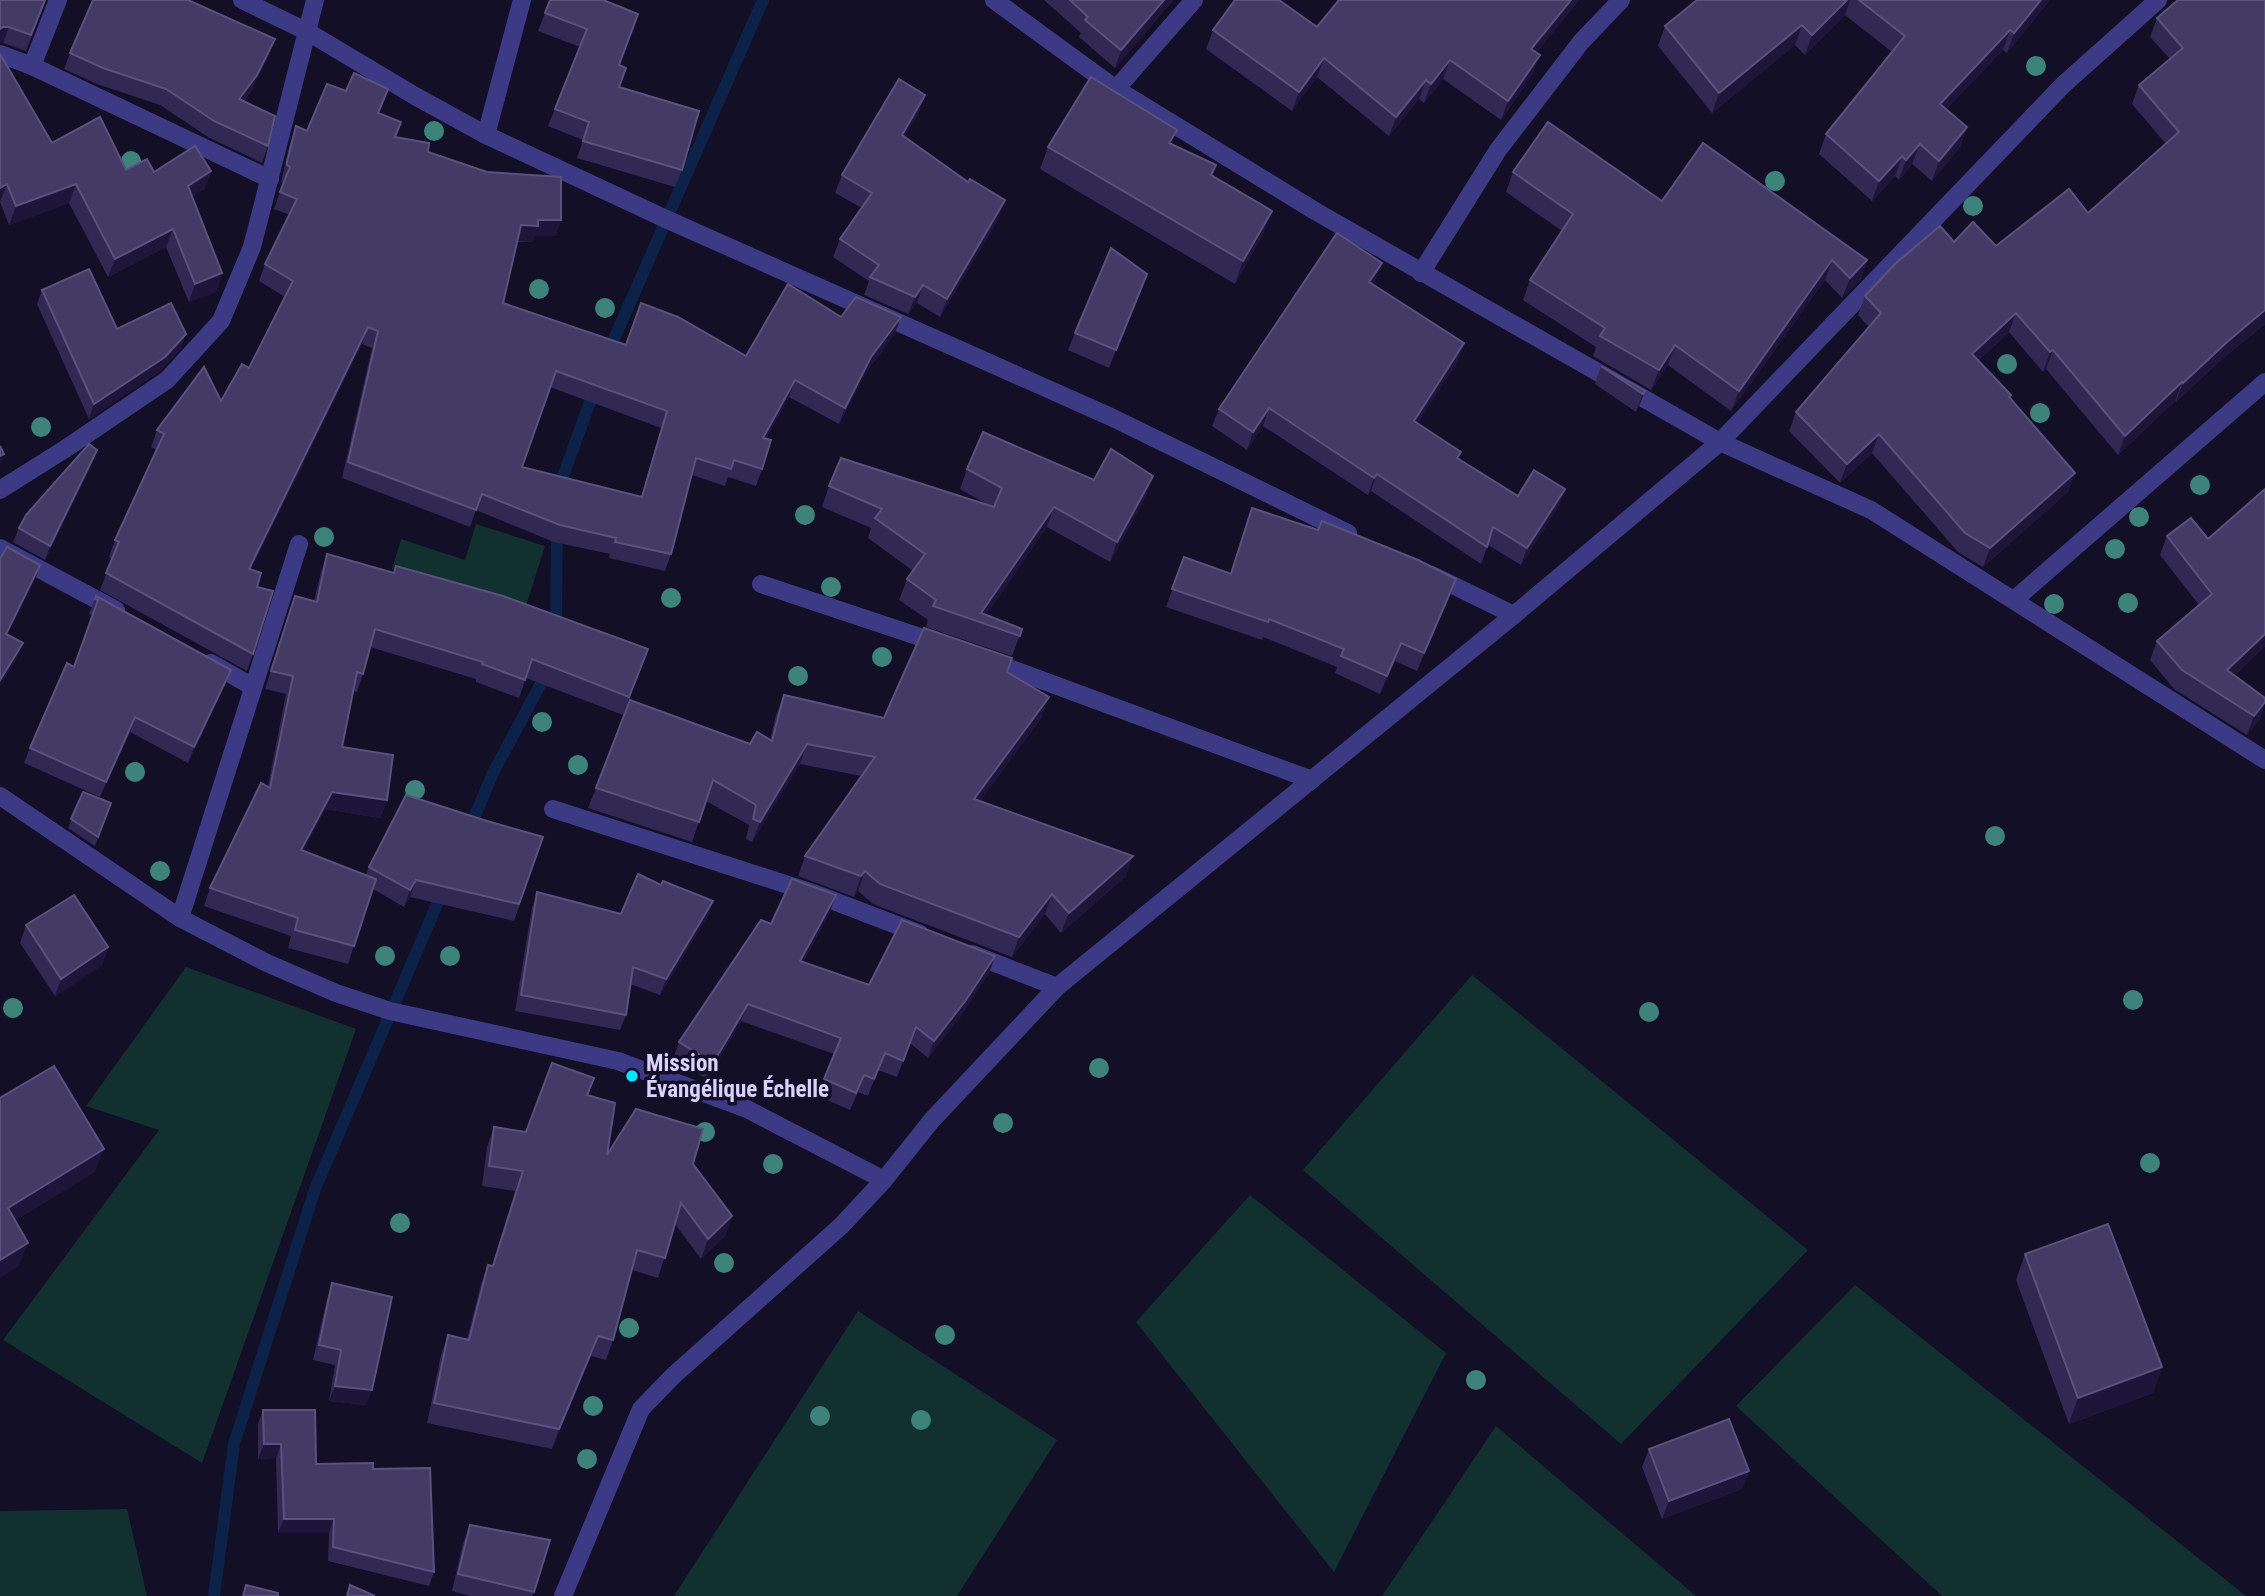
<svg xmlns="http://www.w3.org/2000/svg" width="2265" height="1596" font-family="'Roboto Condensed',sans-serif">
	<rect width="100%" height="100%" fill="#130f26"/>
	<!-- green -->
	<g fill="#12302f">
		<path d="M476,524L545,546L524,612L392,569L401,539L465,560Z"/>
		<path d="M186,967L356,1029L202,1463L3,1340L159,1130L86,1106Z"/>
		<path d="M1472,975L1808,1250L1621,1444L1303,1170Z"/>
		<path d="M1250,1195L1446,1353L1334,1572L1136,1322Z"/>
		<path d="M1855,1285L2246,1596H1942L1736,1406Z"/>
		<path d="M858,1311L1057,1440L957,1596H674Z"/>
		<path d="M1496,1426L1696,1596H1382Z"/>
		<path d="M127,1509L147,1596H0V1511Z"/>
	</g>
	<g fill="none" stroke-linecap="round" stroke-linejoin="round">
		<!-- stream -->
		<g stroke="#0c2248" stroke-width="12">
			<path d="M607,355L763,0"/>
			<path d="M557,493L595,388"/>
			<path d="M556,629L557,528"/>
			<path d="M468,832L493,773L548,670"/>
			<path d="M214,1596L234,1444L315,1189L444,888"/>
		</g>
		<!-- street -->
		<g stroke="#3d3a85" stroke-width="18">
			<path d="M242,0L308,32L415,96L486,135L668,220L1111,417L1348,533"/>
			<path d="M994,0L1116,89L1315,211L1720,442L1871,510L2265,760"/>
			<path d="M0,54L32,66L270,179"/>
			<path d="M32,66L58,0"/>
			<path d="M1116,89L1194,0"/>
			<path d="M486,135L522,0"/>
			<path d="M1421,273L1498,150L1581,42L1621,0"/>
			<path d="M0,490L65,449L167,380L221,321L252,247L315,0"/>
			<path d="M0,548L116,610"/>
			<path d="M1432,575L1514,615"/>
			<path d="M761,584L941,644"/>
			<path d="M2015,599L2265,382"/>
			<path d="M987,660L1312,780"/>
			<path d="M211,663L253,687"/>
			<path d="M0,796L180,918L267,963L336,993L390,1011L618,1061L747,1109L884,1180"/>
			<path d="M553,809L813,893L920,934"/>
			<path d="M180,918L299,544"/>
			<path d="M972,954L1057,987"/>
			<path d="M563,1596L641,1409L673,1376L841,1226L884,1180L932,1120L1057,987L1514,615L1720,442L2063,85L2158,0"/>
		</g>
	</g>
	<!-- trees -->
	<g fill="#3d827b">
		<circle cx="2036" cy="66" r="10"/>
		<circle cx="434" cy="131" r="10"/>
		<circle cx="131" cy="161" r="10"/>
		<circle cx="1775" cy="181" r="10"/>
		<circle cx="1973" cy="206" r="10"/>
		<circle cx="539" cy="289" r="10"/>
		<circle cx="605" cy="308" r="10"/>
		<circle cx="2007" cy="364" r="10"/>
		<circle cx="2040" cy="413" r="10"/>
		<circle cx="41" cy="427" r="10"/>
		<circle cx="2200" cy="485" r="10"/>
		<circle cx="805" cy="515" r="10"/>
		<circle cx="2139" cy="517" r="10"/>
		<circle cx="324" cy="537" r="10"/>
		<circle cx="2115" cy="549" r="10"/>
		<circle cx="831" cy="587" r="10"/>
		<circle cx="671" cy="598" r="10"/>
		<circle cx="2128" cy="603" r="10"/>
		<circle cx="2054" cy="604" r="10"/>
		<circle cx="882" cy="657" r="10"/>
		<circle cx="798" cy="676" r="10"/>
		<circle cx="542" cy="722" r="10"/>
		<circle cx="578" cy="765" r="10"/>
		<circle cx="135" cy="772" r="10"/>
		<circle cx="415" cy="790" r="10"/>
		<circle cx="1995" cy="836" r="10"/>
		<circle cx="160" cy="871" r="10"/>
		<circle cx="385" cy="956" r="10"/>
		<circle cx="450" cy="956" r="10"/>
		<circle cx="2133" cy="1000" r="10"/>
		<circle cx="13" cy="1008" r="10"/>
		<circle cx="1649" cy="1012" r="10"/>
		<circle cx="1099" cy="1068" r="10"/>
		<circle cx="1003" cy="1123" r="10"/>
		<circle cx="705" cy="1132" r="10"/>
		<circle cx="2150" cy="1163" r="10"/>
		<circle cx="773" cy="1164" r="10"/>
		<circle cx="400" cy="1223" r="10"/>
		<circle cx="724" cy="1263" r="10"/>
		<circle cx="629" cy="1328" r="10"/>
		<circle cx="945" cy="1335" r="10"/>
		<circle cx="1476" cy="1380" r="10"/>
		<circle cx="593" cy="1406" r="10"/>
		<circle cx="820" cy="1416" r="10"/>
		<circle cx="921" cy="1420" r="10"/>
		<circle cx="587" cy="1459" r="10"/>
	</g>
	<!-- wall -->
	<g fill="#312854" fill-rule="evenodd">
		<path d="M0,0H46L26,51L3,43Z"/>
		<path d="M550,0H603L619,65V87L682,170L675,187L577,158L583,140L548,126L580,47L538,31Z"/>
		<path d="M1044,0H1173L1115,68L1079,37L1081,33Z"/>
		<path d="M1579,0L1536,53L1533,74L1501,120L1443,79L1424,103L1419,99L1389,136L1317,77L1292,111L1206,49L1213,30L1317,27Z"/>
		<path d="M1697,0H2050L2007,53L2003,50L1946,109L1967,127L1960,147L1932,181L1912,164L1899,180L1895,176L1872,201L1819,154L1826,134L1892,52L1845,15L1805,55L1795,45L1712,113L1658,46L1665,26Z"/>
		<path d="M2265,0V324L2220,361L2176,402L2175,401L2118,455L2046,369L2043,372L2009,332L1978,361L2075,473L2068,492L1983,567L1958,552L1872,453L1840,483L1789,431L1796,412L1869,327L1858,315L1865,296L1954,242L1996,246L2088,213L2166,144L2132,104L2139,85L2170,59L2150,37L2157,18Z"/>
		<path d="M275,39L269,55L251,91L244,101L268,146L262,163L208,137L160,105L97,84L64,69L70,53Z"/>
		<path d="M0,54L52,143L126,170L154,172L211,171L204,189L192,197L222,273L216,292L189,302L166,247L108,277L69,203L9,225L0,202Z"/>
		<path d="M379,113L401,122L395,137L428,152L561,220L555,236H534L532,242H517L503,303L626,345L746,356L841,317H901L895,333L865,374L839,424L789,397L766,438L762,469L756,486L728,477L725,486L692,475L671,554L665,571L609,558L610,554L554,542L476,510L470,527L342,478L372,348L362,344L251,569L257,587L253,654L247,671L100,590L112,559L109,557L115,540L157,450L151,447L157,430L221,401L249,368L285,297L259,281L265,264L290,215L274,209L283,183L281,182L290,143L296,126L307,131ZM550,387L661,428L641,497L522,467Z"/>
		<path d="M919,113L904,137L999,218L940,317L917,303L908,314L864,295L869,281L833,257L840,239L862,208L835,193L842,175Z"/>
		<path d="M1177,130L1171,144L1216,165L1212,176L1264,233L1235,284L1040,169L1048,147Z"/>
		<path d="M1513,172L1662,201L1867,260L1860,280L1842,298L1825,280L1731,411L1668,365L1651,390L1593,356L1596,347L1523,300L1530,280L1562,231L1506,192Z"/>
		<path d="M1382,263L1375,281L1373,285L1458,361L1417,424L1458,458L1518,496L1565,489L1559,506L1521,565L1488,545L1481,564L1371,491L1368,495L1263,426L1247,450L1212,426L1219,409Z"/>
		<path d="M1147,274L1109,368L1068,350L1075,333Z"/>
		<path d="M42,290L117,329L181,348L160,371L89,419L37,304Z"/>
		<path d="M1601,366L1645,391L1636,412L1595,384Z"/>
		<path d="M92,464L45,560L13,542L19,528Z"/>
		<path d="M967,469L1094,480L1146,496L1110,562L1047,527L986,615L1022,629L1012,656L926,627L928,620L899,600L907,579L913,571L868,538L871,528L822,507L829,486L988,505L960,489Z"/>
		<path d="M2265,489V646L2234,676L2265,702L2260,719L2247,735L2174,689L2150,660L2157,641L2199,605L2160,555L2167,536L2208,539Z"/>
		<path d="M1252,508L1456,579L1450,596L1417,671L1395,661L1380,694L1335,673L1337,667L1263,637L1262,640L1166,607L1184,557L1230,574Z"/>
		<path d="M327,554L394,573L396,566L648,649L623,715L526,678L519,698L476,682V679L370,647L363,674L357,692L354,691L342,747L387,800L380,818L325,809L303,851L366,875L369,867L487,821L543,837L514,921L410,897L404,907L373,889L348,964L288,948L291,936L204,906L210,888L268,786L286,694L265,689L295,596L314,601L321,572Z"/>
		<path d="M96,596L231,670L225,685L188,763L130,732L100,797L24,763L30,748L74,667L92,615L89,614Z"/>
		<path d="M1007,672L1042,717L980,801L1126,876L1061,933L1045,914L1012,957L873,904L858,891L854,897L798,876L805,856L861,776L800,764L752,842L746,839L749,825L706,801L692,842L588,808L596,788L750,744L770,740L776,715L784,695L884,718Z"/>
		<path d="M83,792L111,803L95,846L68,828Z"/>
		<path d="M661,885L713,901L707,917L660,995L630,984L626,1015L620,1030L515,1011L532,908L537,892L621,914Z"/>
		<path d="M830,912L803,962L869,985L995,956L989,973L960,1017L928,1058L910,1043L897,1077L878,1070L868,1096L858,1092L850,1110L818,1096L834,1054L741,1021L707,1079L673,1059L679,1042L771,924Z"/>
		<path d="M26,925L108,947L102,965L55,996L20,943Z"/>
		<path d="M588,1095L607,1155L693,1164L732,1216L725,1236L701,1259L675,1224L658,1278L632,1270L613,1340L606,1360L591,1356L552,1449L427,1423L441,1355L448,1335L467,1339L481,1284L488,1265L492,1266L515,1191L482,1186L487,1147L494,1127L526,1132Z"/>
		<path d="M2025,1254L2162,1367L2153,1393L2069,1424L2016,1280Z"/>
		<path d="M332,1283L366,1405L329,1401L335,1365L313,1360L327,1299Z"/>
		<path d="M263,1410L316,1464L373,1469L434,1572L429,1586L328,1561L329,1533H278L276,1458L258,1459V1424Z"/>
		<path d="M1649,1449L1749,1471L1742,1489L1662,1519L1642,1467Z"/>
		<path d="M470,1525L534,1592L532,1596H470L452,1591L463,1543Z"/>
	</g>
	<!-- shaded-wall -->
	<g fill="#1d163a">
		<path d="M1164,0H1173L1115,68L1121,50Z"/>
		<path d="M1571,0H1579L1524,68L1531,49Z"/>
		<path d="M1847,0H1850L1845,15L1805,55L1812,35Z"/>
		<path d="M2041,0H2050L2007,53L2014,33Z"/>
		<path d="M1802,25L1795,45L1712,113L1719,93Z"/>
		<path d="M3,27H9L3,43H0V29Z"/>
		<path d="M2010,30L2003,50L1933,124L1940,104Z"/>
		<path d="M275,39L269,55L251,91L233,115L239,99Z"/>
		<path d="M1540,55L1533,74L1501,120L1508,101Z"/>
		<path d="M1324,58L1317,77L1292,111L1299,92Z"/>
		<path d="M1450,60L1443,79L1424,103L1431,84Z"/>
		<path d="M1426,80L1419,99L1389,136L1396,117Z"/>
		<path d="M925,95L919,113L895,152L902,135Z"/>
		<path d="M1967,127L1960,147L1932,181L1939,161Z"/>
		<path d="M1177,130L1169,152V143Z"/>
		<path d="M1920,144L1912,164L1899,180L1906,160Z"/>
		<path d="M1902,156L1895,176L1872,201L1879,181Z"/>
		<path d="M211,171L204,189L181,205L188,186Z"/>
		<path d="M7,184L0,202V203V188Z"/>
		<path d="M76,184L69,203L9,225L16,206Z"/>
		<path d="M1005,200L999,218L940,317L947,299Z"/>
		<path d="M1272,211L1264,233L1235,284L1243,261Z"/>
		<path d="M538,220H561L555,236H534L532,242L515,241L521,225Z"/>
		<path d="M173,229L166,247L108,277L115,259Z"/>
		<path d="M1832,260L1825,280L1731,411L1739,391Z"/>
		<path d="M1867,260L1860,280L1842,298L1850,278Z"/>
		<path d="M1382,263L1375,281L1363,299L1369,282Z"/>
		<path d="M222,273L216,292L189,302L195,284Z"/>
		<path d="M1147,274L1141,291L1109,368L1116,350Z"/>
		<path d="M923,285L917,303L908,314L915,297Z"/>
		<path d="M2265,310V324L2220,361L2176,402L2183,383L2227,342Z"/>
		<path d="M2016,313L2009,332L1965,373L1972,354Z"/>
		<path d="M901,317L895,333L865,374L839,424L845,408L871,357Z"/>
		<path d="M368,327L362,344L243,585L249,569Z"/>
		<path d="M186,334L181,348L160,371L89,419L94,404Z"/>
		<path d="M1464,343L1458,361L1408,439L1414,421Z"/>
		<path d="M1675,345L1668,365L1651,390L1659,370Z"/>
		<path d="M2053,350L2046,369L2043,372L2050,352Z"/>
		<path d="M795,380L789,397L757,454L763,438Z"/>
		<path d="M2182,382L2175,401L2118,455L2125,436Z"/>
		<path d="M1645,391L1638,409L1636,412L1643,394Z"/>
		<path d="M1269,408L1263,426L1247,450L1253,432Z"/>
		<path d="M1879,434L1872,453L1840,483L1847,464Z"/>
		<path d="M97,450L92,464L45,560L50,546Z"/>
		<path d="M4,454L0,465V456Z"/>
		<path d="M2075,473L2068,492L1983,567L1990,548Z"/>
		<path d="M1377,474L1371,491L1368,495L1374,478Z"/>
		<path d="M1153,476L1146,496L1110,562L1117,542Z"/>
		<path d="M1565,489L1559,506L1521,565L1527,548Z"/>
		<path d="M1054,507L1047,527L981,623V613Z"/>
		<path d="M40,565L35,580L0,649L6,634Z"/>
		<path d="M1456,579L1450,596L1417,671L1424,653Z"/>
		<path d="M2265,634V646L2220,690L2227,670Z"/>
		<path d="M23,643L17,658L0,686V680Z"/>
		<path d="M1401,643L1395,661L1380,694L1387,676Z"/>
		<path d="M231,670L225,685L188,763L194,747Z"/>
		<path d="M1049,697L1042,717L967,819L974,799Z"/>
		<path d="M2265,702L2260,719L2247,735L2254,716Z"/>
		<path d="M135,717L130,732L100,797L106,782Z"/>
		<path d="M807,744L800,764L752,842L760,822Z"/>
		<path d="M332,792L387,800L380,818L325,809L294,868L301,850Z"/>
		<path d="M1133,856L1126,876L1061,933L1069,913Z"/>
		<path d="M865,871L858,891L854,897L861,876Z"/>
		<path d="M416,880L410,897L404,907L410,890Z"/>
		<path d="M1052,894L1045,914L1012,957L1019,937Z"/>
		<path d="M836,895L830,912L794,978L800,961Z"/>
		<path d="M713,901L707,917L660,995L666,979Z"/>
		<path d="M108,947L102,965L55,996L61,979Z"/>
		<path d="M995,956L989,973L960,1017L928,1058L934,1041Z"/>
		<path d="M748,1004L741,1021L707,1079L713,1063Z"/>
		<path d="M104,1149L95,1172L0,1230L8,1208Z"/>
		<path d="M732,1216L725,1236L701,1259L708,1239Z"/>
		<path d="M28,1243L19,1266L0,1278V1260Z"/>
		<path d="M598,1336L591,1356L552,1449L559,1429Z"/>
		<path d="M2162,1367L2153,1393L2069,1424L2078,1398Z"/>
		<path d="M335,1386L372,1390L366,1405L329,1401Z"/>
		<path d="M264,1444H281L276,1458L258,1459Z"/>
		<path d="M1749,1471L1742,1489L1662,1519L1669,1501Z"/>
		<path d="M284,1519H334L329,1533H278Z"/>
	</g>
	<!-- building -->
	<g fill="#433a66" stroke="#5a527e" stroke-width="2" fill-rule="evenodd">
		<path d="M0,0H45L31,35L9,27H3L0,29Z"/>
		<path d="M93,0H188L275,39L257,75L239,99L275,116L268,146L214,121L166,89L103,68L70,53Z"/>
		<path d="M550,0H603L638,14L619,65L626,68L619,87L699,111L682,170L583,141L589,122L555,109L587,29L545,13Z"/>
		<path d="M1070,0H1164L1121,50L1085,20L1088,17Z"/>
		<path d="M1235,0H1279L1317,27L1339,0H1571L1531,49L1540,55L1508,101L1450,60L1431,84L1426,80L1396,117L1324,58L1299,92L1213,30Z"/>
		<path d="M1697,0H1847L1812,35L1802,25L1719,93L1665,26Z"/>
		<path d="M1859,0H2041L2014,33L2010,30L1940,104L1967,127L1939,161L1920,144L1906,160L1902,156L1879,181L1826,134L1905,36Z"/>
		<path d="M2178,0H2265V310L2227,342L2183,383L2182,382L2125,436L2053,350L2050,352L2016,313L1972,354L2011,395L2009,397L2075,473L1990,548L1965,533L1879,434L1847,464L1796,412L1881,313L1865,296L1895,264L1940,226L1954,242L1973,222L1996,246L2069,189L2088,213L2179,132L2139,85L2183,48L2157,18Z"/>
		<path d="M0,54L52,143L100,117L126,170L147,159L154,172L195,146L211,171L188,186L222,273L195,284L173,229L115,259L76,184L16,206L7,184L0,188Z"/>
		<path d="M354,73L388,89L378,113L401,122L395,137L429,143L428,152L487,172L561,177V220H538V226L521,225L503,303L626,345L641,303L678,317L746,356L788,284L841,317L856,297L901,317L871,357L845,408L795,380L763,438L771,440L762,469L734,460L731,469L696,458L671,554L615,542L616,538L560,525L482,494L476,510L348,462L378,331L368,327L249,569L261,573L257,587L273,591L253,654L106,573L119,542L115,540L164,434L157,430L204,367L221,401L242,364L249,368L293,281L265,264L297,199L280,192L290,167L287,165V162L296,126L307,131L327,84L346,91ZM556,371L667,411L642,497L522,467Z"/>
		<path d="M1091,77L1177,130L1169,143L1216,165L1211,175L1272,211L1243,261L1048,147Z"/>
		<path d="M899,79L925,95L902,135L968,182L970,179L1005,200L947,299L923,285L915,297L870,277L879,265L840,239L872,193L842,175Z"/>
		<path d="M1548,122L1662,201L1703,143L1867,260L1850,278L1832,260L1739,391L1675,345L1659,370L1600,336L1605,328L1530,280L1573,214L1513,172Z"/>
		<path d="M1337,233L1382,263L1369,282L1464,343L1414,421L1461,452L1457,458L1518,496L1534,470L1565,489L1527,548L1493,527L1487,547L1377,474L1374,478L1269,408L1253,432L1219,409Z"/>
		<path d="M1111,248L1147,274L1116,350L1075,333Z"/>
		<path d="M89,269L117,329L171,303L186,334L165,357L94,404L42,290Z"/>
		<path d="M1601,366L1645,391L1643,394Z"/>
		<path d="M983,432L1094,480L1111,449L1153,476L1117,542L1054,507L981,613L1022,629L1020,636L933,606L936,600L907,579L925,554L875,518L882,509L829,486L841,458L994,507L1002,488L967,469Z"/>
		<path d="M89,444L97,450L50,546L19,528L26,515Z"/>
		<path d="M0,446L4,454L0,456Z"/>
		<path d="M2265,489V634L2227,670L2265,698V702L2254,716L2182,670L2157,641L2212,594L2167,536L2191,518L2208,539Z"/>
		<path d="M1252,508L1318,530L1322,521L1418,560L1456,579L1424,653L1401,643L1387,676L1341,656L1344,649L1269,619L1268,622L1172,589L1184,557L1231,574Z"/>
		<path d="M7,547L40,565L6,634L23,643L0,680V559Z"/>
		<path d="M327,554L394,573L396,566L503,596L648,649L629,697L532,659L525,680L482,664L483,662L375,629L363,674L357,672L342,747L393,755L387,800L332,792L301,850L376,879L354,946L295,930L298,918L210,888L261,783L270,788L293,676L271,671L295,596L317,602Z"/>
		<path d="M96,596L231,670L194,747L135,717L106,782L30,748L67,663L74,667L98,600L95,599Z"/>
		<path d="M924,628L1012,658L1007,672L1049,697L974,799L1133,856L1069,913L1052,894L1019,937L880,884L865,871L861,876L805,856L875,757L807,744L760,822L753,819L756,805L713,780L699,822L596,788L630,700L750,744L757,732L772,741L784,695L884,718Z"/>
		<path d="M83,792L111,803L98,837L71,819Z"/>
		<path d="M406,795L487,821L543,837L519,904L416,880L410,890L369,867Z"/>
		<path d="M638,874L661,885L663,881L713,901L666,979L633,967L626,1015L521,995L537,892L621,914Z"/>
		<path d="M792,879L836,895L800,961L869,985L902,920L995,956L966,1000L934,1041L916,1027L903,1061L885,1053L874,1079L864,1075L856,1093L824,1079L841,1038L748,1004L713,1063L679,1042L761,920L771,924Z"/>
		<path d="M74,895L108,947L61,979L26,925Z"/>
		<path d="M552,1063L594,1078L587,1095L615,1103L607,1155L636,1109L703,1129L693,1164L732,1216L708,1239L681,1203L665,1258L637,1250L613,1340L598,1336L559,1429L434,1403L448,1335L469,1340L488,1265L493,1266L523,1171L489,1166L494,1127L526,1132Z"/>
		<path d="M54,1066L104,1149L8,1208L28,1243L0,1260V1098Z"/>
		<path d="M2108,1224L2162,1367L2078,1398L2025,1254Z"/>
		<path d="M332,1283L392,1297L372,1390L335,1386L341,1350L319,1345Z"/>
		<path d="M263,1410H315L316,1464L373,1463V1469L430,1468L434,1572L333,1547L334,1519H284L281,1444H264Z"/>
		<path d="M1729,1419L1749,1471L1669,1501L1649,1449Z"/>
		<path d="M470,1525L550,1540L534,1592L458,1574Z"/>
		<path d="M246,1585L278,1593V1596H243Z"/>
		<path d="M350,1585L375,1596H347Z"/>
	</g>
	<!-- markers -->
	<circle fill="#00e5ff" stroke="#130f26" stroke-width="2.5" cx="632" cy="1076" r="7"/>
	<g text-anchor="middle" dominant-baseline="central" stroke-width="7" stroke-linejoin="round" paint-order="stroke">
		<!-- poi labels -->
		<g font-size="23" font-weight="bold" fill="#d9d4ff" stroke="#130f26" text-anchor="start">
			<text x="646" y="1063">Mission<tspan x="646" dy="26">Évangélique Échelle</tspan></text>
		</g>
	</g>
</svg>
